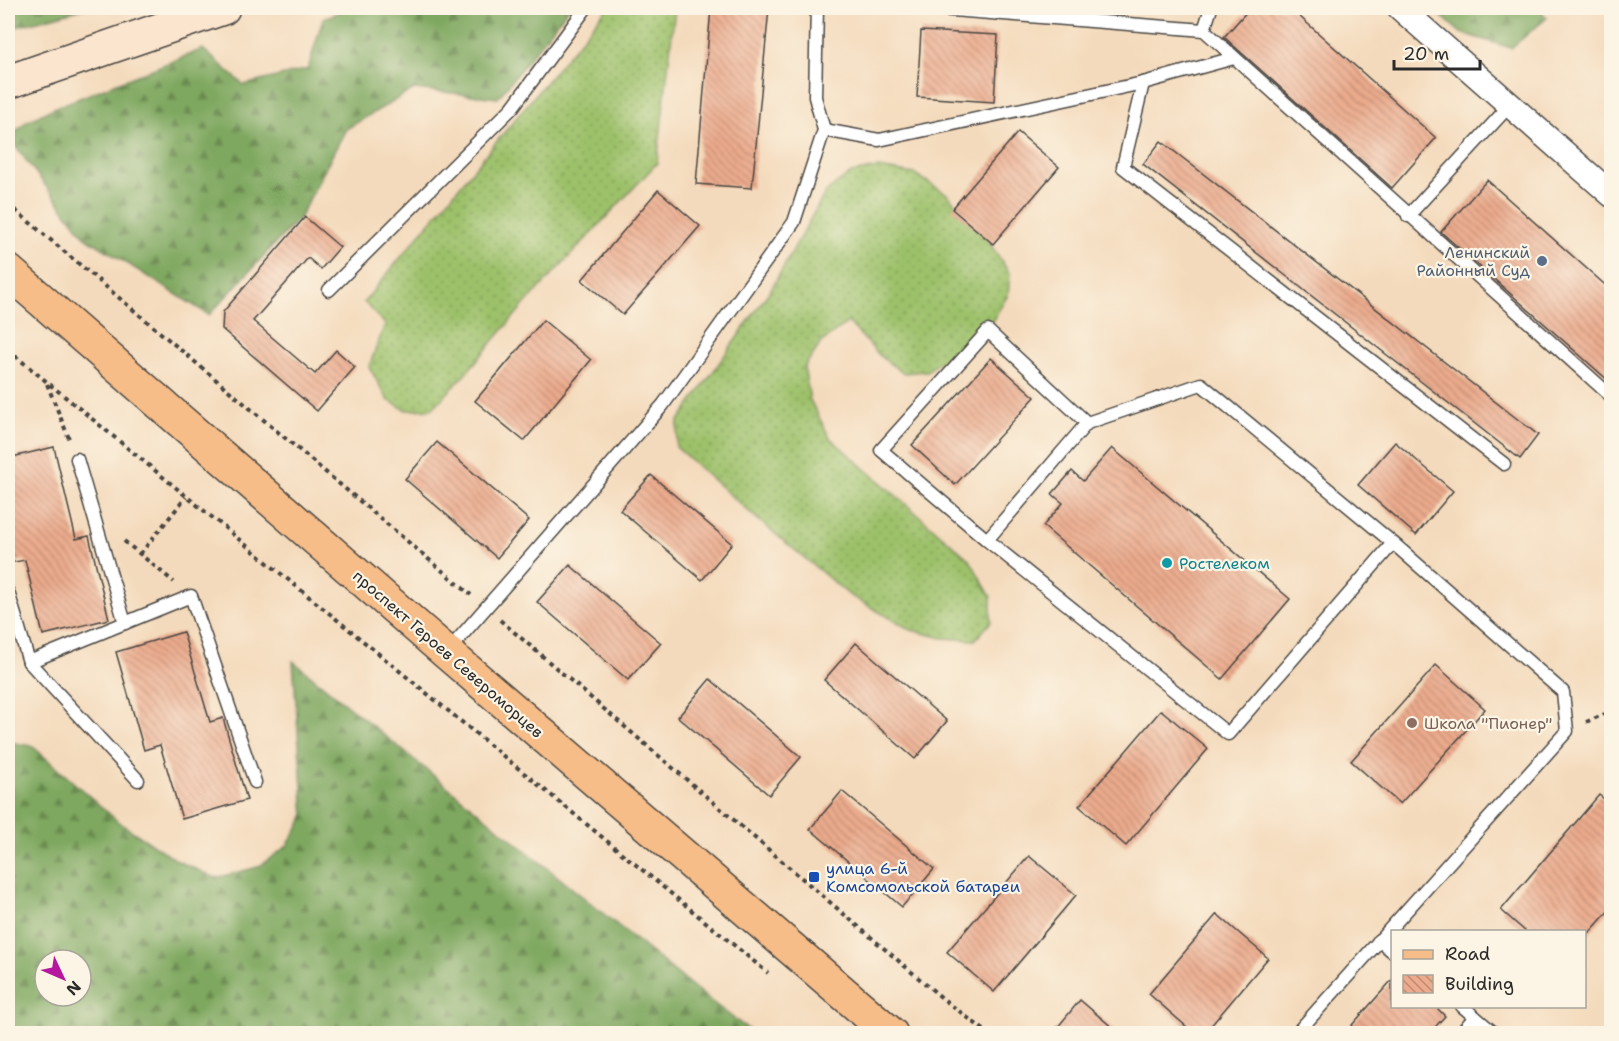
<svg xmlns="http://www.w3.org/2000/svg" width="1619" height="1041" font-family="'Shantell Sans',sans-serif">
	<defs>
		<pattern id="grass-dots" width="8" height="8" patternUnits="userSpaceOnUse" patternTransform="scale(1.5)"><rect width="8" height="8" fill="#9dc16a"/><path d="M2 2h.1M6 6h.1" fill="none" stroke="#809d57" stroke-width="1.8" stroke-linecap="round"/></pattern>
		<pattern id="forest-firs" width="22" height="20" patternUnits="userSpaceOnUse" patternTransform="scale(1.5)"><rect width="22" height="20" fill="#7ea75e"/><path d="M5 1l3.5 6h-7zM16 11l3.5 6h-7z" fill="#67884e"/></pattern>
		<pattern id="building-back-hatch" width="6" height="6" patternUnits="userSpaceOnUse" patternTransform="scale(1.5)"><rect width="6" height="6" fill="#ecab8d"/><path d="M-1 5l2 2M0 0l6 6M5-1l2 2" fill="none" stroke="#bf8b73"/></pattern>
	</defs>
	<rect width="100%" height="100%" fill="#fcf5e5"/>
	<filter id="ink" filterUnits="userSpaceOnUse"><feTurbulence type="fractalNoise" baseFrequency=".0167" numOctaves="2"/><feDisplacementMap in="SourceGraphic" scale="12" xChannelSelector="R" yChannelSelector="G"/><feConvolveMatrix kernelMatrix="1 2 1 2 8 2 1 2 1" color-interpolation-filters="sRGB"/></filter>
	<filter id="wash" filterUnits="userSpaceOnUse"><feTurbulence type="fractalNoise" baseFrequency=".008" numOctaves="4" result="noise"/><feDisplacementMap in="SourceGraphic" scale="24" xChannelSelector="R" yChannelSelector="G"/><feGaussianBlur stdDeviation="1.35" result="paint"/><feColorMatrix in="noise" values="0 0 0 0 0 0 0 0 0 0 0 0 0 0 0 0 0 1.4 0 .05"/><feComposite in="paint" operator="in"/></filter>
	<g filter="url(#wash)">
		<rect width="100%" height="100%" fill="#f4dabc"/>
		<!-- grass -->
		<g fill="url(#grass-dots)" stroke="#64764a" stroke-width="1.5">
			<path d="M607,8H675L657,163L523,306L462,378L432,409L406,410L388,400L369,367L385,324L364,302Z"/>
			<path d="M878,168L915,174L947,194L991,245L1010,274L1008,295L988,328L927,371L903,373L881,357L848,322L822,342L804,367L810,400L830,438L970,560L991,597V622L975,640L942,638L911,630L849,595L755,517L676,447L678,422L771,289L825,193L851,173Z"/>
		</g>
		<!-- forest -->
		<g fill="url(#forest-firs)" stroke="#546944" stroke-width="1.5" fill-rule="evenodd">
			<path d="M8,8H87L8,29Z"/>
			<path d="M351,8H569L498,98L414,89L346,129L300,217L209,315L85,237L9,138L26,122L54,108L203,49L244,85L308,69L323,18Z"/>
			<path d="M1432,8H1539L1547,18L1511,48L1461,33Z"/>
			<path d="M293,661L712,1002L753,1033H8V742L32,746L121,824L178,861L216,878L258,867L287,846L304,817ZM45,960H81V996H45Z"/>
		</g>
		<g id="blocks">
			<!-- building -->
			<g fill="url(#building-back-hatch)">
				<path d="M711,8H769L752,188L696,184Z"/>
				<path d="M1250,8H1290L1436,138L1392,188L1224,37Z"/>
				<path d="M921,31L998,35L994,102L917,97Z"/>
				<path d="M1018,132L1059,167L993,244L952,209Z"/>
				<path d="M1161,141L1538,435L1520,459L1143,164Z"/>
				<path d="M1487,180L1612,291V380L1610,382L1441,232Z"/>
				<path d="M658,190L700,226L623,315L582,280Z"/>
				<path d="M305,217L340,247L321,269L308,258L253,321L315,374L336,350L355,367L317,411L222,329L223,312Z"/>
				<path d="M543,320L591,360L524,441L475,401Z"/>
				<path d="M991,358L1035,397L955,485L912,445Z"/>
				<path d="M437,442L529,520L497,558L405,479Z"/>
				<path d="M1395,442L1453,491L1416,535L1358,485Z"/>
				<path d="M54,447L76,539L89,536L109,619L43,635L25,560L9,563L8,558V458Z"/>
				<path d="M1112,448L1290,599L1222,679L1043,526L1063,503L1052,494L1072,471L1083,481Z"/>
				<path d="M651,475L732,544L702,580L620,510Z"/>
				<path d="M570,565L661,643L628,680L537,602Z"/>
				<path d="M183,632L210,722L223,718L247,800L182,819L160,745L144,750L116,652Z"/>
				<path d="M856,643L947,721L915,759L824,680Z"/>
				<path d="M1436,665L1485,709L1400,804L1351,761Z"/>
				<path d="M710,679L801,757L769,795L678,717Z"/>
				<path d="M1161,710L1208,749L1126,846L1079,806Z"/>
				<path d="M842,791L934,869L902,907L810,829Z"/>
				<path d="M1599,795L1612,805V907L1584,939V932H1526L1501,910Z"/>
				<path d="M1029,856L1076,895L994,992L947,952Z"/>
				<path d="M1217,914L1268,958L1204,1034H1195L1149,994Z"/>
				<path d="M1392,980V1006H1435L1445,1016L1429,1034H1344Z"/>
				<path d="M1080,1000L1120,1034H1052Z"/>
			</g>
		</g>
	</g>
	<g filter="url(#ink)">
		<use href="#blocks" fill-opacity="0" stroke="#494541" stroke-width="1.5"/>
		<g fill="none" stroke-linecap="round" stroke-linejoin="round">
			<!-- lane casing -->
			<g stroke="#494541" stroke-width="15">
				<g id="lane">
					<path d="M927,8L1204,30L1612,397"/>
					<path d="M1204,30L1211,8"/>
					<path d="M1143,83L1123,167L1504,464"/>
					<path d="M824,130L879,140L1143,83L1234,58"/>
					<path d="M1408,216L1511,104"/>
					<path d="M329,290L512,108L586,8"/>
					<path d="M77,459L125,623"/>
					<path d="M987,540L1087,423"/>
					<path d="M8,592L29,662L138,780"/>
					<path d="M448,651L663,405L794,222L824,130L815,97L817,8"/>
					<path d="M29,662L191,596L255,782"/>
					<path d="M1379,940L1392,951"/>
					<path d="M1462,1006L1495,1034"/>
					<path d="M1296,1034L1567,731L1563,692L1393,543L1201,384L1087,423L988,331L881,450L987,540L1228,734L1393,543"/>
					<path d="M1460,1034L1475,1017"/>
				</g>
			</g>
			<!-- street casing -->
			<g stroke="#494541" stroke-width="27">
				<path id="street" d="M1400,8L1612,195"/>
			</g>
			<!-- secondary casing -->
			<g stroke="#494541" stroke-width="36">
				<path id="secondary" d="M8,82L223,8"/>
			</g>
			<!-- primary casing -->
			<g stroke="#494541" stroke-width="36">
				<path id="primary" d="M8,271L447,653L891,1034"/>
			</g>
			<!-- path -->
			<g stroke="#494541" stroke-width="4" stroke-dasharray="4.5 4.5" stroke-linecap="butt">
				<path d="M8,204L471,595"/>
				<path d="M8,350L768,973"/>
				<path d="M47,384L70,441"/>
				<path d="M124,541L174,582"/>
				<path d="M140,554L186,497"/>
				<path d="M500,620L942,998L989,1034"/>
				<path d="M1586,722L1612,711"/>
			</g>
			<!-- lane -->
			<use href="#lane" stroke="#fff" stroke-width="12"/>
			<!-- street -->
			<use href="#street" stroke="#fff" stroke-width="24"/>
			<!-- secondary -->
			<use href="#secondary" stroke="#fce5cf" stroke-width="33"/>
			<!-- primary -->
			<use href="#primary" stroke="#f7bd88" stroke-width="33"/>
		</g>
	</g>
	<!-- markers -->
	<circle fill="#5c6f8a" stroke="#fcf5e5" stroke-width="2" cx="1542" cy="261" r="6"/>
	<circle fill="#0f9aa8" stroke="#fcf5e5" stroke-width="2" cx="1167" cy="563" r="6"/>
	<circle fill="#8d6e63" stroke="#fcf5e5" stroke-width="2" cx="1412" cy="723" r="6"/>
	<rect fill="#1a4fb4" stroke="#fcf5e5" stroke-width="2" x="808" y="871" width="12" height="12" rx="3"/>
	<g text-anchor="middle" dominant-baseline="central" stroke-width="4.5" stroke-linejoin="round" paint-order="stroke">
		<!-- service labels -->
		<g font-size="16" fill="#4e5e75" stroke="#fcf5e5" text-anchor="end">
			<text x="1530" y="252">Ленинский<tspan x="1530" dy="18">Районный Суд</tspan></text>
		</g>
		<!-- culture labels -->
		<g font-size="16" fill="#0d838f" stroke="#fcf5e5" text-anchor="start">
			<text x="1179" y="563">Ростелеком</text>
		</g>
		<!-- street labels -->
		<g font-size="16" fill="#2b2b2b" stroke="#fcf5e5">
			<text transform="translate(448 654) rotate(41)">проспект Героев Североморцев</text>
		</g>
		<!-- education labels -->
		<g font-size="16" fill="#785e54" stroke="#fcf5e5" text-anchor="start">
			<text x="1424" y="723">Школа "Пионер"</text>
		</g>
		<!-- transit labels -->
		<g font-size="16" fill="#164399" stroke="#fcf5e5" text-anchor="start">
			<text x="826" y="868">улица 6-й<tspan x="826" dy="18">Комсомольской батареи</tspan></text>
		</g>
	</g>
	<!-- margin -->
	<rect width="1619" height="1041" fill="none" stroke="#fcf5e5" stroke-width="30"/>
	<!-- legend -->
	<rect x="1391" y="930" width="195" height="78" fill="#fcf5e5" stroke="#a8a49b" stroke-width="1.5"/>
	<rect x="1403" y="950" width="30" height="9" fill="#f7bd88" stroke="#a8a49b" stroke-width="1.5"/>
	<text x="1445" y="960" font-size="18" fill="#2b2b2b">Road</text>
	<rect x="1403" y="975" width="30" height="18" fill="url(#building-back-hatch)" stroke="#a8a49b" stroke-width="1.5"/>
	<text x="1445" y="990" font-size="18" fill="#2b2b2b">Building</text>
	<!-- north arrow -->
	<g transform="translate(63 978) rotate(134)"><circle r="28" fill="#fcf5e5" stroke="#a8a49b" stroke-width="1.5"/>
	<path d="M0-4.5L10 22L0 15L-10 22Z" fill="#b5179e"/>
	<text y="-9" font-size="16" font-weight="bold" text-anchor="middle" fill="#2b2b2b">N</text>
	</g>
	<!-- scale -->
	<path d="M1394 60v9h86v-9" fill="none" stroke="#2b2b2b" stroke-width="3"/>
	<text x="1403" y="60" font-size="18" fill="#2b2b2b" stroke="#fcf5e5" stroke-width="4.5" paint-order="stroke">20 m</text>
</svg>
